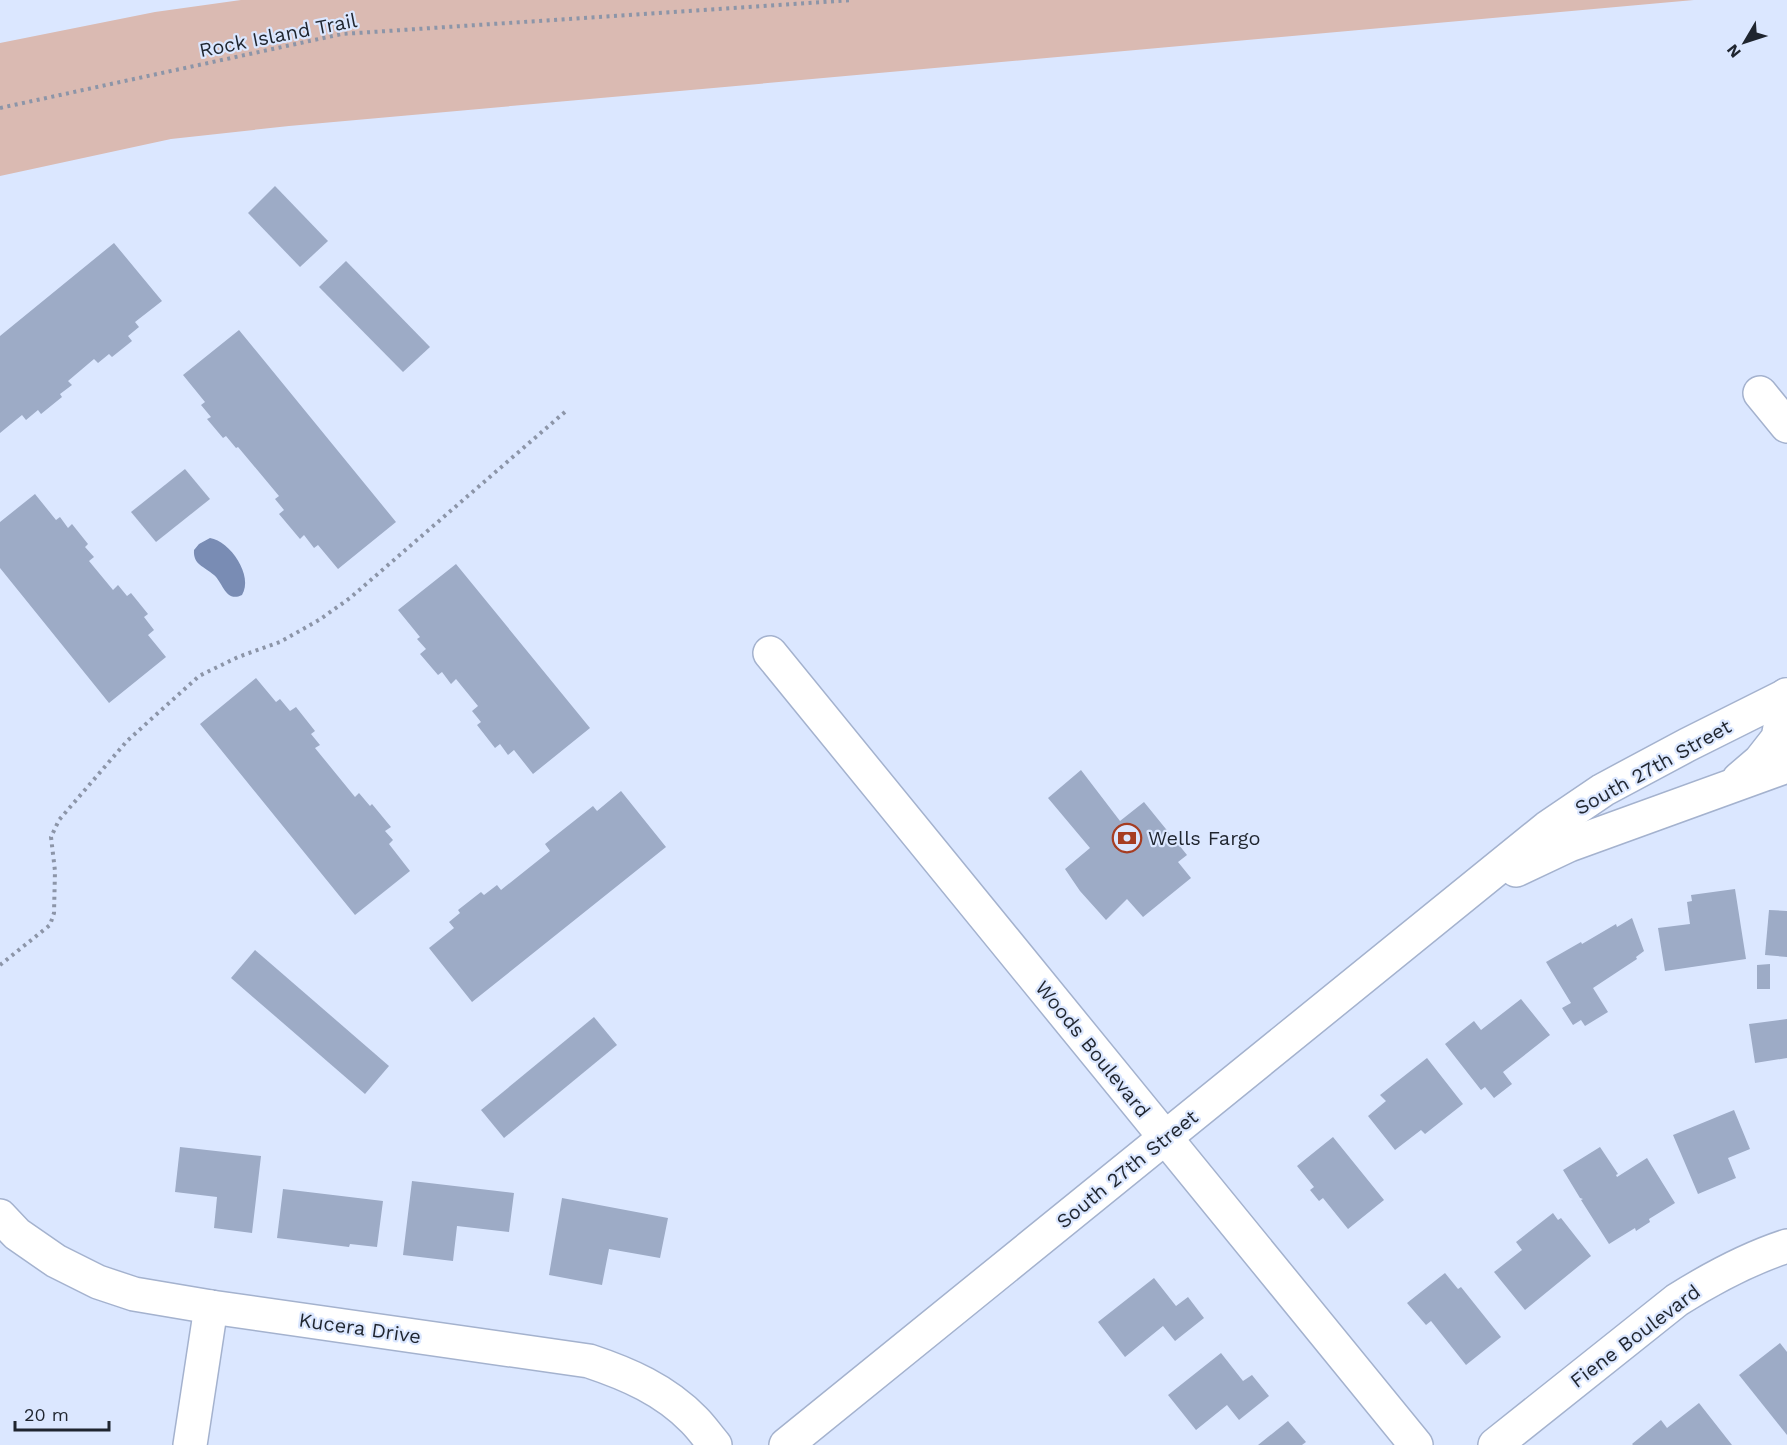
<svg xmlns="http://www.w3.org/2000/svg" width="1787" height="1445" font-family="'Work Sans',sans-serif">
	<rect width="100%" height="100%" fill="#dbe7ff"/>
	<!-- green -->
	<path fill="#dabab2" d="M241,0H1694L289,126L171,139L0,176V43L155,12Z"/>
	<!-- water -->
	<path fill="#798cb4" d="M210,538C230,541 254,576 242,595C226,603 223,583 214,575C204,566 193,565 194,550L199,544Z"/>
	<!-- building -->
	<g fill="#9dabc6">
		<path d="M275,186L328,241L300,267L248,213Z"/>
		<path d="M114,243L162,301L135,322L139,327L128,336L132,341L112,357L109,354L98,363L94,359L68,381L72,385L60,394L62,397L41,414L38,410L26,420L22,415L0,433V336Z"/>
		<path d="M346,261L430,347L403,372L319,287Z"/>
		<path d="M239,330L396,522L338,569L318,545L314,548L304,535L300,539L279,514L284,510L275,499L279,496L238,447L236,448L226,436L223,438L207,419L211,417L201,405L205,402L183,375Z"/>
		<path d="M185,469L210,499L156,542L131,512Z"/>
		<path d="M35,494L56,520L60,517L68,528L72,524L88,544L85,547L94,557L89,561L113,590L118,585L127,596L131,593L148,614L144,617L154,630L148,635L166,657L109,703L0,568V522Z"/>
		<path d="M456,564L590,728L533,774L514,750L508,755L500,744L495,748L477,725L481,722L472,711L478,706L456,679L451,684L442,672L438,675L420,654L426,649L417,639L420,637L398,610Z"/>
		<path d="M256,678L276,702L280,699L290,711L296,707L315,731L311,734L320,745L315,748L355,797L359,793L370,806L372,804L391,827L385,831L393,840L389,844L410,871L355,915L200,724Z"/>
		<path d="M1081,770L1120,821L1144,802L1187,855L1178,862L1191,878L1143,917L1127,899L1106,920L1080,891L1065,869L1090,848L1048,798Z"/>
		<path d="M621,791L666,847L472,1002L429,948L454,928L449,922L460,913L458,910L481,892L484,895L497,885L501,890L550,851L545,844L593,806L597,811Z"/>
		<path d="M1735,889L1746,959L1665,971L1658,928L1690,924L1687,902L1692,901L1691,895Z"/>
		<path d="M1769,910L1787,911V957L1765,955Z"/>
		<path d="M1632,918L1644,951L1636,957L1637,959L1593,988L1608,1012L1585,1026L1581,1020L1573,1025L1562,1008L1571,1003L1546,962L1581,942L1582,944L1616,924L1617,927Z"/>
		<path d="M255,950L389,1066L365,1094L231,978Z"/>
		<path d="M1770,964V989H1757V965Z"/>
		<path d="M1521,999L1550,1035L1503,1072L1512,1084L1494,1098L1485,1087L1481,1090L1445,1044L1474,1021L1481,1030Z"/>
		<path d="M594,1017L617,1045L504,1138L481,1110Z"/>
		<path d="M1787,1019V1058L1755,1063L1749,1024Z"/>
		<path d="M1427,1058L1463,1104L1425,1134L1421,1130L1395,1150L1368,1116L1386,1101L1380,1095Z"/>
		<path d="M1734,1110L1750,1149L1728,1158L1736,1178L1698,1194L1673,1135Z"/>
		<path d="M1333,1137L1384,1200L1348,1229L1323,1198L1319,1201L1310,1190L1314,1187L1297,1166Z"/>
		<path d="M180,1147L261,1156L252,1233L214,1228L217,1197L175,1192Z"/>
		<path d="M1600,1147L1618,1174L1616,1175L1617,1177L1647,1158L1675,1203L1649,1219L1650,1222L1636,1231L1635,1228L1609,1244L1581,1200L1583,1199L1580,1198L1563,1170Z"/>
		<path d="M412,1181L514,1193L509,1232L457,1226L453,1261L403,1255Z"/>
		<path d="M283,1189L383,1201L377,1247L350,1244L349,1247L277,1238Z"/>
		<path d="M562,1198L668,1218L660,1258L609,1249L602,1285L549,1275Z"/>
		<path d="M1553,1213L1558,1220L1561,1218L1591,1256L1525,1310L1494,1272L1522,1250L1516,1242Z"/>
		<path d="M1445,1273L1458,1289L1461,1287L1501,1337L1466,1365L1431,1321L1426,1325L1407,1303Z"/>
		<path d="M1154,1278L1176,1306L1188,1297L1204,1318L1175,1341L1163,1326L1125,1357L1098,1322Z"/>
		<path d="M1780,1343L1787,1352V1435L1739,1375Z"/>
		<path d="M1221,1353L1243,1381L1252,1375L1269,1396L1239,1420L1227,1405L1196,1430L1168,1395Z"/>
		<path d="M1699,1403L1732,1445H1633L1632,1444L1661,1420L1667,1428Z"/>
		<path d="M1288,1421L1306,1442L1302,1445H1258Z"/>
	</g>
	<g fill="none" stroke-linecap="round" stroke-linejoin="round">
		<!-- minor casing -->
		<g stroke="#a4b2ce" stroke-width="36">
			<g id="minor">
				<path d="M1760,393L1787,426"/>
				<path d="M770,653L1416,1445"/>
				<path d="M0,1216L17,1234L56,1261L98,1282L134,1294L211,1307L589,1361C628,1374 665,1390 694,1420C702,1428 708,1437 715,1445"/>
				<path d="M190,1445L211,1307"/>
				<path d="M1495,1445L1677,1300C1712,1278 1747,1259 1787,1246"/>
			</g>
		</g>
		<!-- major casing -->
		<g stroke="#a4b2ce" stroke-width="36">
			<g id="major">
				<path d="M1739,779L1760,761L1778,738L1786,695"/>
				<path d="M1516,870L1569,845L1787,766"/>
				<path d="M786,1445L1547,828L1603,790L1687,745L1787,695"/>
			</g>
		</g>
		<!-- path -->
		<g stroke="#8c95a8" stroke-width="4" stroke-dasharray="3 4.5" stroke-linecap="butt">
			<path d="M0,108L342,34L853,0"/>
			<path d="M0,965L50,925L54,913L55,871L51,837L59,820L127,741L199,676L238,657L280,642L319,620L350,598L566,411"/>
		</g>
		<!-- minor -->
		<use href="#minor" stroke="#fff" stroke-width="33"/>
		<!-- major -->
		<use href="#major" stroke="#fff" stroke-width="33"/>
	</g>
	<!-- icons -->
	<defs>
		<g id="bank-ring" transform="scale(1.5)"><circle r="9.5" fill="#dbe7ff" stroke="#a63d22" stroke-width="1.5"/><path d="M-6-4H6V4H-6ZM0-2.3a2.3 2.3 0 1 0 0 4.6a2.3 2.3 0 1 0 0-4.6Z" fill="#a63d22"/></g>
	</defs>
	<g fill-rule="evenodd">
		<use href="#bank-ring" x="1127" y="838"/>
	</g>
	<g text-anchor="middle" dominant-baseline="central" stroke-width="4.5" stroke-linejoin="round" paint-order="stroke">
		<!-- street labels -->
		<g font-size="20" fill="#1f252f" stroke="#dbe7ff">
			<text transform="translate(278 35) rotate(-11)">Rock Island Trail</text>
			<text transform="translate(1653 767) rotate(-29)">South 27th Street</text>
			<text transform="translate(1093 1049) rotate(51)">Woods Boulevard</text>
			<text transform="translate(1127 1169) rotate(-39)">South 27th Street</text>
			<text transform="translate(360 1328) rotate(8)">Kucera Drive</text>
			<text transform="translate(1635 1336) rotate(-37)">Fiene Boulevard</text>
		</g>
		<!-- poi labels -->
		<g font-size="20" fill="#1f252f" stroke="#dbe7ff" text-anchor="start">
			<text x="1148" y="838">Wells Fargo</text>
		</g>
	</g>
	<!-- north arrow -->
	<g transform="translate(1745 42) rotate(231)" stroke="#dbe7ff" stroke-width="4.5" paint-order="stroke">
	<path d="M0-4.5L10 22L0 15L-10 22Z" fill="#1f252f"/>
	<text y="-9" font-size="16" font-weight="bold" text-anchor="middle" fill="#1f252f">N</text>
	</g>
	<!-- scale -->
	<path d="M15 1421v9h94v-9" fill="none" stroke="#1f252f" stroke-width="3"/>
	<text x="24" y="1421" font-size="18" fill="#1f252f" stroke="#dbe7ff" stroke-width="4.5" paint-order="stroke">20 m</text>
</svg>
